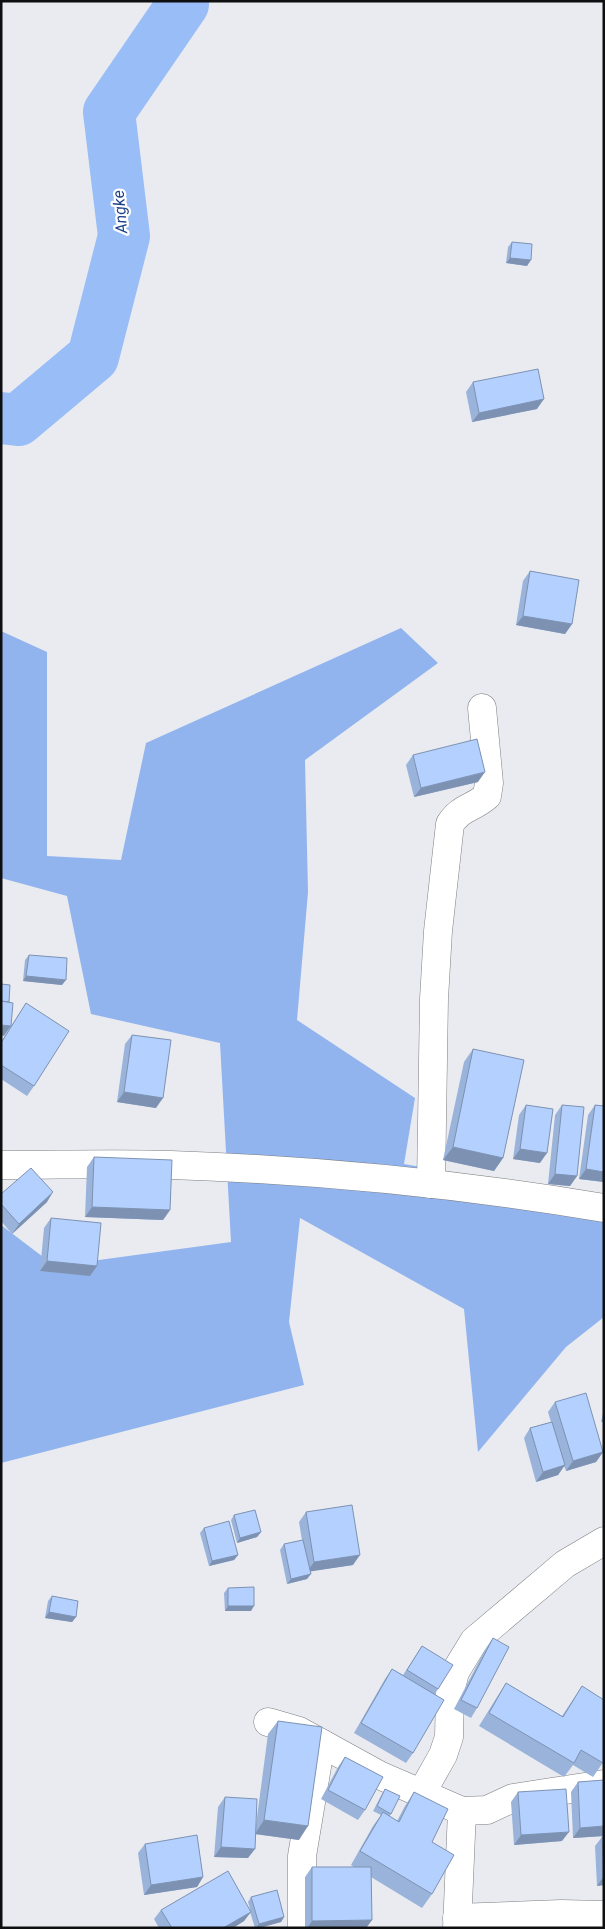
<svg xmlns="http://www.w3.org/2000/svg" width="605" height="1929" font-family="Roboto,sans-serif">
	<rect width="100%" height="100%" fill="#e9ebf0"/>
	<!-- forest -->
	<path fill="#91b4ee" d="M401,628L438,663L305,760L308,892L297,1020L415,1098L404,1164L604,1199V1317L566,1347L478,1452L464,1309L300,1218L289,1322L304,1385L1,1463V1225L55,1266L231,1242L220,1043L91,1014L67,896L1,878V631L47,652V856L121,860L146,743Z"/>
	<g fill="none" stroke-linecap="round" stroke-linejoin="round">
		<!-- river -->
		<path stroke="#99bdf7" stroke-width="52" d="M1,418L18,420L93,357L124,236L109,112L183,4V1"/>
		<!-- minor casing -->
		<g stroke="#7c7e82" stroke-width="29">
			<g id="minor">
				<path d="M1,1165C58,1165 115,1163 171,1165C316,1170 461,1184 604,1208"/>
				<path d="M431,1184L434,999L438,931L450,824C461,807 472,809 487,796L489,783L482,708"/>
				<path d="M268,1722L299,1731L379,1775L462,1811L487,1810L513,1798L604,1784"/>
				<path d="M421,1794L443,1755L449,1737L450,1692L455,1672L474,1641L565,1564L604,1541"/>
				<path d="M457,1918L561,1914L604,1915"/>
				<path d="M302,1928V1856L321,1743"/>
				<path d="M457,1928L462,1811"/>
			</g>
		</g>
		<!-- minor -->
		<use href="#minor" stroke="#fff" stroke-width="28"/>
	</g>
	<!-- wall -->
	<g fill="#9ab3db">
		<path d="M512,242L527,266L506,263L508,247Z"/>
		<path d="M473,382L537,409L472,422L466,392Z"/>
		<path d="M530,571L572,624L565,634L516,625L523,581Z"/>
		<path d="M413,755L478,782L414,797L406,765Z"/>
		<path d="M29,955L62,985L23,981L25,960Z"/>
		<path d="M26,1003L34,1086L27,1096L1,1079V1042Z"/>
		<path d="M132,1035L156,1108L117,1102L125,1044Z"/>
		<path d="M473,1049L503,1158L494,1171L443,1160L464,1062Z"/>
		<path d="M526,1105L540,1163L513,1159L519,1115Z"/>
		<path d="M562,1105L577,1176L570,1186L548,1184L555,1115Z"/>
		<path d="M595,1105L604,1106V1182L579,1179L588,1115Z"/>
		<path d="M94,1157L170,1210L163,1220L85,1217L87,1167Z"/>
		<path d="M1,1194L47,1202L12,1234L1,1221Z"/>
		<path d="M51,1218L90,1276L40,1271L44,1228Z"/>
		<path d="M555,1402L603,1452L596,1462L566,1471L564,1466L558,1475L536,1482L524,1438L530,1428L551,1422L548,1412Z"/>
		<path d="M604,1409V1422H601Z"/>
		<path d="M306,1512L353,1565L310,1571L307,1579L287,1584L280,1550L284,1544L302,1540L299,1522Z"/>
		<path d="M234,1515L261,1532L257,1537L237,1543L231,1520Z"/>
		<path d="M204,1528L238,1555L234,1560L209,1566L200,1533Z"/>
		<path d="M228,1588L251,1611H225L224,1593Z"/>
		<path d="M52,1596L76,1617L72,1622L45,1618L48,1601Z"/>
		<path d="M493,1638L477,1708L471,1718L454,1709L486,1648Z"/>
		<path d="M422,1646L438,1689L435,1694L413,1753L406,1763L354,1733L385,1679L392,1669L403,1675Z"/>
		<path d="M506,1683L562,1716L582,1686L604,1761L593,1777L573,1765L564,1777L479,1726L497,1697Z"/>
		<path d="M278,1721L299,1840L255,1834L248,1858L214,1857L218,1807L225,1797L256,1825L268,1734Z"/>
		<path d="M345,1757L365,1810L358,1820L321,1799L338,1767Z"/>
		<path d="M578,1782L604,1836L573,1838L571,1792Z"/>
		<path d="M385,1789L391,1814L389,1817L397,1821L405,1806L414,1792L432,1842V1894L422,1908L371,1877L372,1920L366,1928H305V1877L312,1867H354L351,1865L373,1826L381,1815L373,1811L382,1794Z"/>
		<path d="M518,1792L562,1841L514,1845L511,1802Z"/>
		<path d="M604,1836V1885L597,1886L595,1846L602,1837Z"/>
		<path d="M145,1844L203,1877L197,1887L144,1895L138,1853Z"/>
		<path d="M251,1897L284,1917L281,1922L259,1928H255L250,1912L244,1921L233,1928H159L154,1919L161,1910L250,1909L248,1902Z"/>
	</g>
	<!-- shaded-wall -->
	<g fill="#7d92b2">
		<path d="M510,258L531,260L527,266L506,263Z"/>
		<path d="M544,399L537,409L472,422L479,413Z"/>
		<path d="M523,616L572,624L565,634L516,625Z"/>
		<path d="M485,772L478,782L414,797L421,788Z"/>
		<path d="M26,976L66,980L62,985L23,981Z"/>
		<path d="M1,1025L11,1026L4,1036L1,1035Z"/>
		<path d="M124,1092L163,1098L156,1108L117,1102Z"/>
		<path d="M453,1147L503,1158L494,1171L443,1160Z"/>
		<path d="M520,1149L547,1153L540,1163L513,1159Z"/>
		<path d="M586,1169L604,1172V1182L579,1179Z"/>
		<path d="M555,1174L577,1176L570,1186L548,1184Z"/>
		<path d="M53,1192L47,1202L12,1234L19,1224Z"/>
		<path d="M92,1207L170,1210L163,1220L85,1217Z"/>
		<path d="M47,1261L97,1266L90,1276L40,1271Z"/>
		<path d="M603,1452L596,1462L566,1471L573,1461Z"/>
		<path d="M565,1465L558,1475L536,1482L543,1472Z"/>
		<path d="M261,1532L257,1537L237,1543L240,1538Z"/>
		<path d="M238,1555L234,1560L209,1566L212,1561Z"/>
		<path d="M360,1555L353,1565L307,1572L314,1562Z"/>
		<path d="M311,1574L307,1579L287,1584L291,1579Z"/>
		<path d="M228,1606H254L251,1611H225Z"/>
		<path d="M49,1612L76,1617L72,1622L45,1618Z"/>
		<path d="M264,1820L308,1826L299,1840L255,1834Z"/>
		<path d="M604,1826V1836L573,1838L580,1828Z"/>
		<path d="M569,1832L562,1841L514,1845L521,1835Z"/>
		<path d="M221,1847L255,1849L248,1858L214,1857Z"/>
		<path d="M604,1876V1885L597,1886Z"/>
		<path d="M203,1877L197,1887L144,1895L151,1885Z"/>
		<path d="M251,1912L244,1921L233,1928H223Z"/>
		<path d="M284,1917L281,1922L259,1928H256L259,1924Z"/>
		<path d="M372,1920L366,1928H307L312,1921Z"/>
	</g>
	<!-- building -->
	<g fill="#b3d0ff" stroke="#7d92b2">
		<path d="M512,242L532,244L531,260L510,258Z"/>
		<path d="M538,369L544,399L479,413L473,382Z"/>
		<path d="M530,571L579,580L572,624L523,616Z"/>
		<path d="M477,739L485,772L421,788L413,755Z"/>
		<path d="M29,955L67,958L66,980L26,976Z"/>
		<path d="M1,984L10,985L9,1002L1,1001Z"/>
		<path d="M1,1001L13,1003L11,1026L1,1025Z"/>
		<path d="M26,1003L69,1031L34,1086L1,1065V1043Z"/>
		<path d="M132,1035L171,1040L163,1098L124,1092Z"/>
		<path d="M473,1049L524,1060L503,1158L453,1147Z"/>
		<path d="M526,1105L553,1109L547,1153L520,1149Z"/>
		<path d="M562,1105L584,1107L577,1176L555,1174Z"/>
		<path d="M595,1105L604,1106V1172L586,1169Z"/>
		<path d="M94,1157L172,1160L170,1210L92,1207Z"/>
		<path d="M31,1168L53,1192L19,1224L1,1204V1194Z"/>
		<path d="M51,1218L101,1223L97,1266L47,1261Z"/>
		<path d="M586,1393L603,1452L573,1461L555,1402Z"/>
		<path d="M552,1422L565,1465L543,1472L530,1428Z"/>
		<path d="M352,1505L360,1555L314,1562L306,1512Z"/>
		<path d="M255,1510L261,1532L240,1538L234,1515Z"/>
		<path d="M229,1521L238,1555L212,1561L204,1528Z"/>
		<path d="M303,1540L311,1574L291,1579L284,1544Z"/>
		<path d="M254,1587V1606H228V1588Z"/>
		<path d="M52,1596L78,1601L76,1617L49,1612Z"/>
		<path d="M493,1638L509,1647L477,1708L461,1700Z"/>
		<path d="M422,1646L453,1665L438,1689L407,1670Z"/>
		<path d="M392,1669L444,1700L413,1753L361,1723Z"/>
		<path d="M506,1683L563,1717L582,1686L604,1700V1761L603,1763L581,1750L574,1763L489,1713Z"/>
		<path d="M278,1721L322,1727L308,1826L264,1820Z"/>
		<path d="M345,1757L383,1777L365,1810L328,1790Z"/>
		<path d="M604,1780V1826L580,1828L578,1782Z"/>
		<path d="M385,1789L400,1796L391,1814L377,1806Z"/>
		<path d="M566,1789L569,1832L521,1835L518,1792Z"/>
		<path d="M414,1792L448,1809L432,1842L454,1855L432,1894L360,1851L383,1812L399,1822Z"/>
		<path d="M225,1797L257,1799L255,1849L221,1847Z"/>
		<path d="M197,1835L203,1877L151,1885L145,1844Z"/>
		<path d="M604,1836V1876L602,1837Z"/>
		<path d="M312,1867H371L372,1920L312,1921Z"/>
		<path d="M228,1871L251,1912L223,1928H172L161,1910Z"/>
		<path d="M277,1890L284,1917L259,1924L251,1897Z"/>
	</g>
	<g text-anchor="middle" dominant-baseline="central" stroke-width="4.5" stroke-linejoin="round" paint-order="stroke">
		<!-- water labels -->
		<g font-size="16" font-style="italic" fill="#1b4386" stroke="#fff">
			<text transform="translate(120 212) rotate(-95)">Angke</text>
		</g>
	</g>
	<!-- border -->
	<rect width="605" height="1929" fill="none" stroke="#0e0f10" stroke-width="5"/>
</svg>
